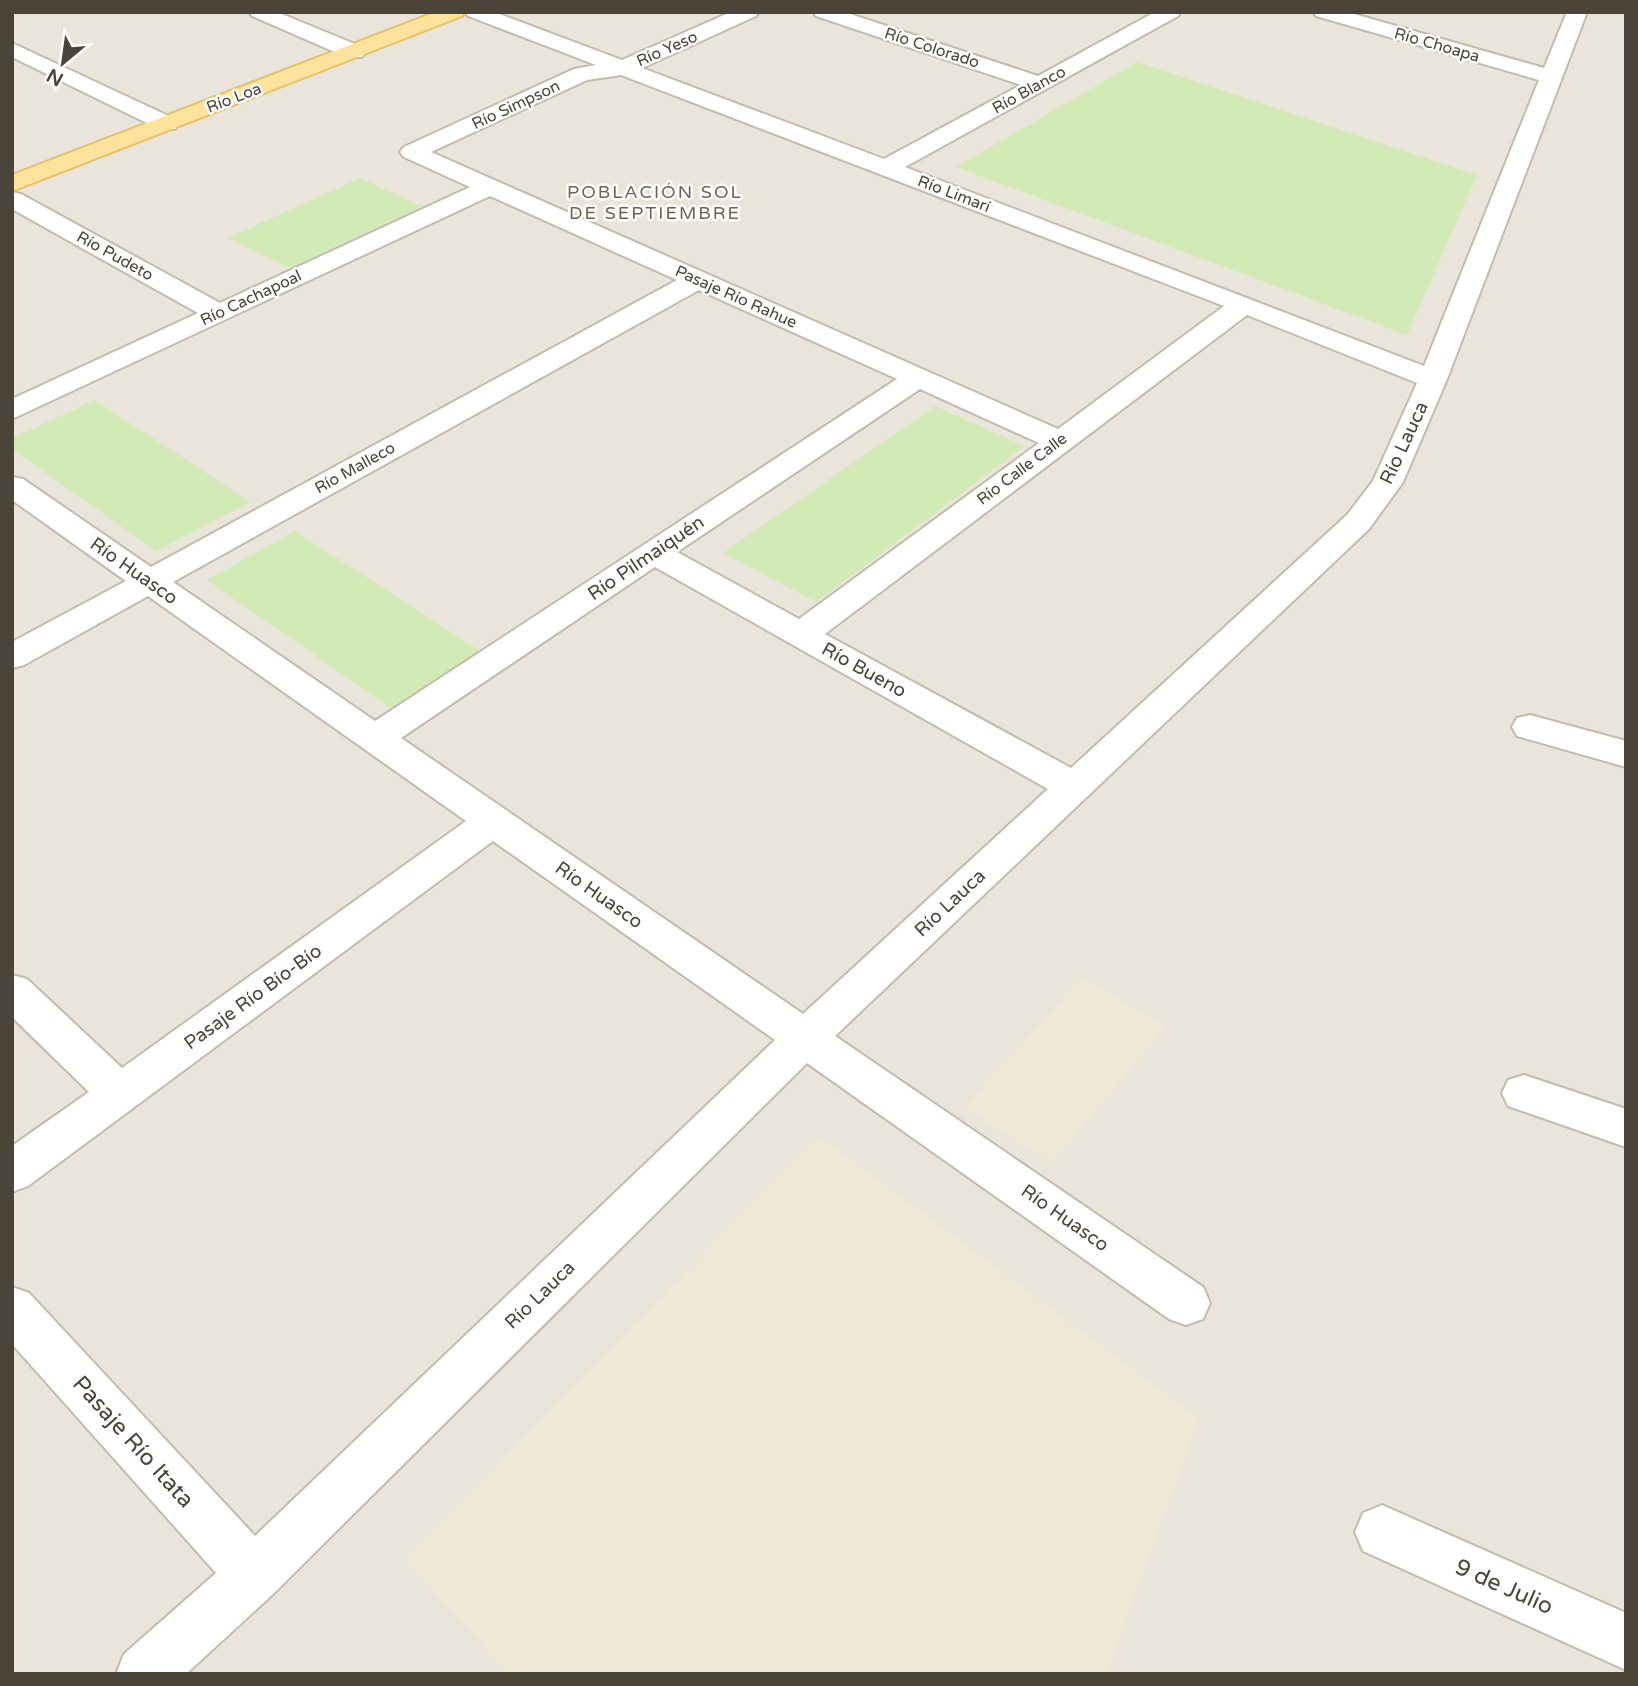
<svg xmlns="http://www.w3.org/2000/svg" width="1638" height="1686" font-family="'Varela Round',sans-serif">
	<rect width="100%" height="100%" fill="#f6f3ec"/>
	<!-- residential -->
	<rect fill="#eae5da" x="12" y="12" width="1614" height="1662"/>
	<!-- education -->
	<g fill="#efe8d6">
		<path d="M1082,978L1165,1027L1051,1163L965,1107Z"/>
		<path d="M819,1136L1199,1419L1106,1674H510L404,1560Z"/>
	</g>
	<!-- green -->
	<g fill="#d2eab5">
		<path d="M1137,62L1477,175L1407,335L956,167Z"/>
		<path d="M360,178L422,206L290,268L228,238Z"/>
		<path d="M95,400L250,502L156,551L12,449V438Z"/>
		<path d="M935,406L1025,446L816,602L723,553Z"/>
		<path d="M295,531L488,656L399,714L207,580Z"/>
	</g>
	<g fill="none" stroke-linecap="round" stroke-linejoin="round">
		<!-- minor casing -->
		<g stroke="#c2bbae" stroke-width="4">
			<g id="minor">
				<path d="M249,12H277L362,47L365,52L362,57H346L252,16Z"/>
				<path d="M465,12H494L622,60L731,12H759L756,16L642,68L884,159L1021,85L816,16L813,12H844L1038,76L1155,12H1181L1178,16L905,167L1424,366L1539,80L1316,16L1313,12H1347L1544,68L1567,12H1587L1447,379L1403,482L1369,529L835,1036L1203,1287L1210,1303L1203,1319L1186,1325L1169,1319L807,1063L273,1594L186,1674H116L124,1654L216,1573L12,1344V1287L29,1293L255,1536L775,1040L493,841L28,1186L12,1192V1146L89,1092L12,1017V975L27,979L122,1068L466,821L148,596L24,665L12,668V642L126,581L12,500V477L23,479L151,567L677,280L490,196L12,419V399L198,313L12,209V192L21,194L220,303L470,187L404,157L400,152L404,147L574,69L596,65L468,16ZM621,75L1224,306L1058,429L431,152L587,80ZM699,290L897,379L375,721L173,582ZM1247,315L1417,383L1373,481L1347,515L1071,768L825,634ZM920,389L1039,443L799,619L677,552ZM655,567L1048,789L803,1014L401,738Z"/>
				<path d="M12,43L175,119L178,124L175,129H159L12,57Z"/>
				<path d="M1530,715L1626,741V767L1517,736L1512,727L1517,718Z"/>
				<path d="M1524,1075L1626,1109V1147L1508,1106L1502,1093L1508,1080Z"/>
				<path d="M1382,1505L1626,1613V1670L1363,1551L1355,1532L1363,1513Z"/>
			</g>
		</g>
		<!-- major casing -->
		<g stroke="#e6c16a" stroke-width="4">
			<path id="major" d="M436,12H465L462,16L12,191V175Z"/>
		</g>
		<!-- minor -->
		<use href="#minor" fill="#fff" fill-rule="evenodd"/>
		<!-- major -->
		<use href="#major" fill="#ffe39c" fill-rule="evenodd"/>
	</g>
	<g text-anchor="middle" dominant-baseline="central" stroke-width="5" stroke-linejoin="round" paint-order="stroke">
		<!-- far-street labels -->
		<g font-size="16" fill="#4b4439" stroke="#fff">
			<text transform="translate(1437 45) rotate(16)">Río Choapa</text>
			<text transform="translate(932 48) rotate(18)">Río Colorado</text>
			<text transform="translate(667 49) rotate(-24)">Río Yeso</text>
			<text transform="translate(1029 90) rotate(-29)">Río Blanco</text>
			<text transform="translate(234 98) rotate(-21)">Río Loa</text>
			<text transform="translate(516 105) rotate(-25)">Río Simpson</text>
			<text transform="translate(954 194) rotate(21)">Río Limarí</text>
			<text transform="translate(115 256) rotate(29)">Río Pudeto</text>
			<text transform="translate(736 297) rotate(24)">Pasaje Río Rahue</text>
			<text transform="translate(251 298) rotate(-25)">Río Cachapoal</text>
			<text transform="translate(355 468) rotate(-29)">Río Malleco</text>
			<text transform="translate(1022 469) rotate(-37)">Río Calle Calle</text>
		</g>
		<!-- far-neighbourhood labels -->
		<g font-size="18" letter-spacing="2" fill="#6e6250" stroke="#fff">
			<text x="655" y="192">POBLACIÓN SOL<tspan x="655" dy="21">DE SEPTIEMBRE</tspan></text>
		</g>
		<!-- street labels -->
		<g font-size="19" fill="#4b4439" stroke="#fff">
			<text transform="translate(1404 443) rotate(-65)">Río Lauca</text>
			<text transform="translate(646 558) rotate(-34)">Río Pilmaiquén</text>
			<text transform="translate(134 571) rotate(35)">Río Huasco</text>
			<text transform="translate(864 670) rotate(29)">Río Bueno</text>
			<text transform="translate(599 895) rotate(35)">Río Huasco</text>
			<text transform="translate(950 903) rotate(-43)">Río Lauca</text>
			<text transform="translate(253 997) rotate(-36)">Pasaje Río Bío-Bío</text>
			<text transform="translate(1065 1218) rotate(35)">Río Huasco</text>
			<text transform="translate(540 1295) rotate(-44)">Río Lauca</text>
		</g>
		<!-- near-street labels -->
		<g font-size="23" fill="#4b4439" stroke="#fff">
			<text transform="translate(133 1442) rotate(48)">Pasaje Río Itata</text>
			<text transform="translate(1504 1587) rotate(24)">9 de Julio</text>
		</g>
	</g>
	<!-- border -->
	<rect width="1638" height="1686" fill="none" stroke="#4b4439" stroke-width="28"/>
	<!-- north arrow -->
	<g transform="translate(63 63) rotate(209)" stroke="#ffffff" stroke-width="5" paint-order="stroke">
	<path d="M0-5L12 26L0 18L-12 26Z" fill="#4b4439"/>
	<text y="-10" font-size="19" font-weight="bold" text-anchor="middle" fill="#4b4439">N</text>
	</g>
</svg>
